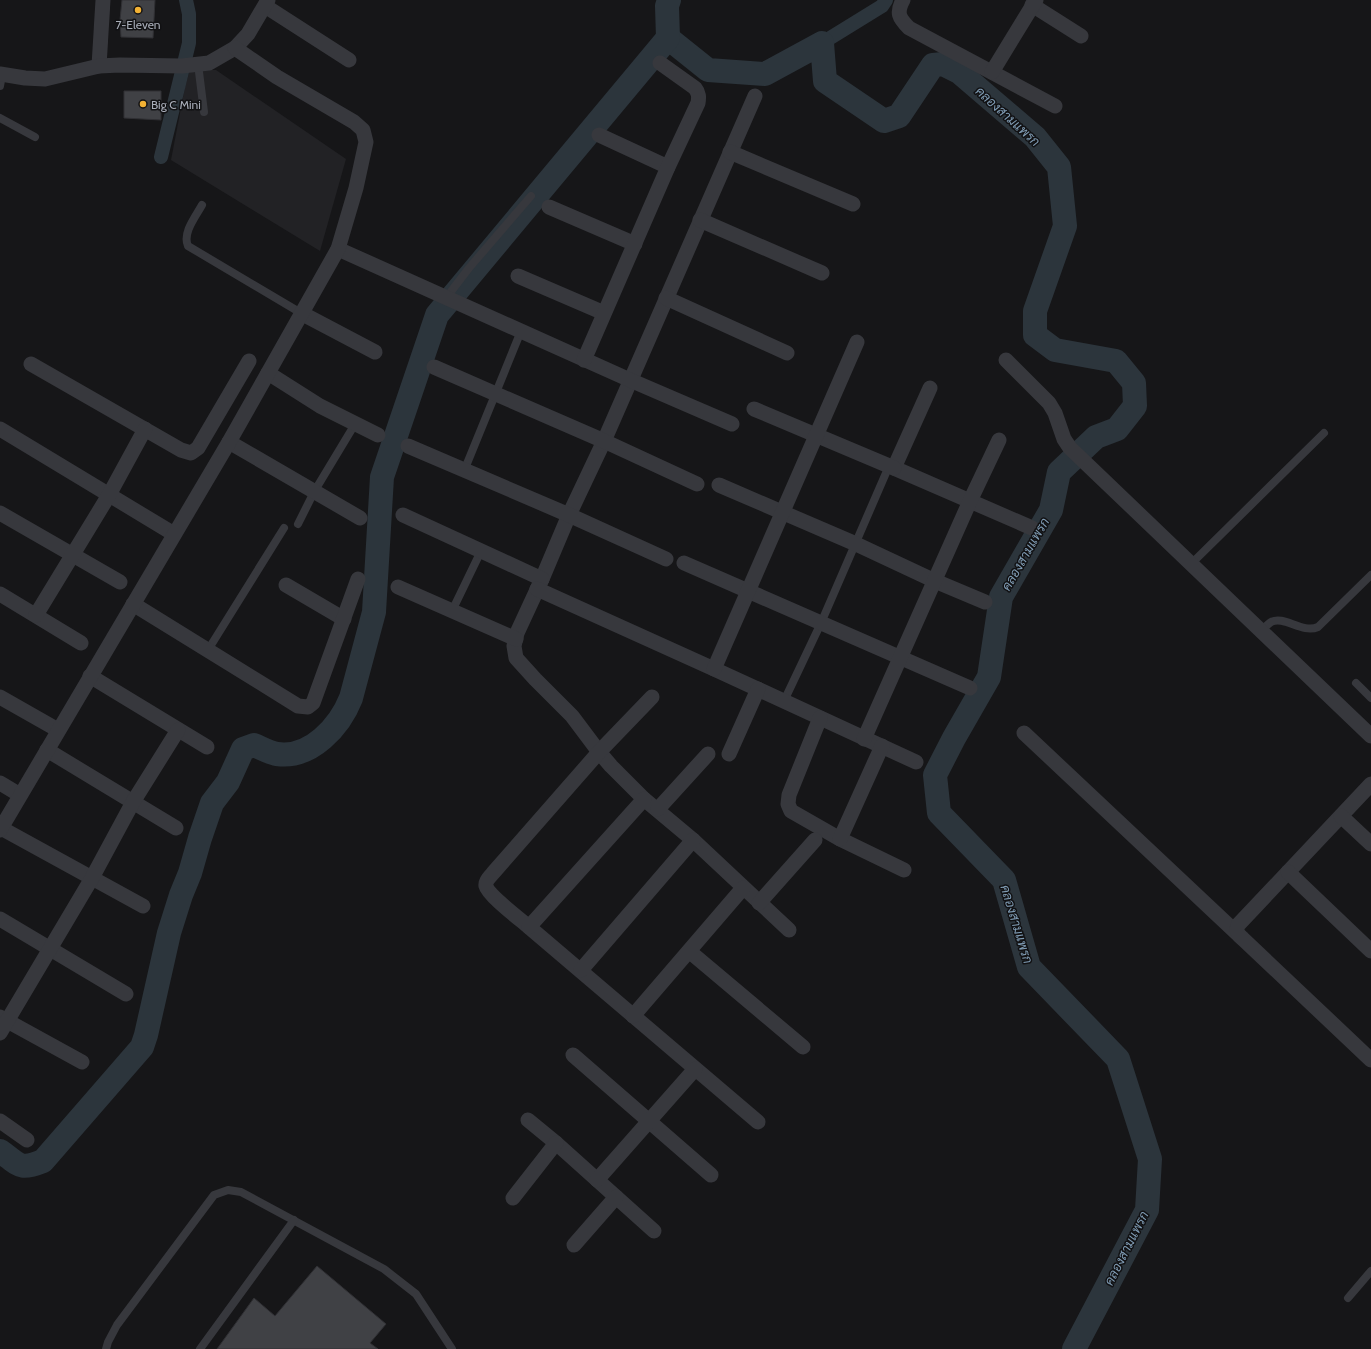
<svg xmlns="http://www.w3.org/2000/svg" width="1371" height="1349" font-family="Cabin,Sarabun,sans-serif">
	<rect width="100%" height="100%" fill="#161618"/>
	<!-- built -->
	<path fill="#222225" d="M190,69L216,70L346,159L320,251L171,160L185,87Z"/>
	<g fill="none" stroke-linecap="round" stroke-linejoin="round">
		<!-- canal -->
		<g stroke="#2c353c" stroke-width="14">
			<path d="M822,43L882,6L886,0"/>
			<path d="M161,157L189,43V14L186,0"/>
		</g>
		<!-- river -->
		<g stroke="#2c353c" stroke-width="24">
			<path d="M668,38L708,70L765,74L822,43L825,81L884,121L899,116L933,65L943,64L959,72L1035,137L1059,167L1065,226L1035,311V335L1055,350L1116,361L1134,383L1135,406L1117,429L1096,437L1059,472L1051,510L1001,597L989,677L954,738L935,775L939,813L1004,880L1029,967L1118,1059L1150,1159L1147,1210L1074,1349"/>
			<path d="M0,1151C19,1164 18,1171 43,1161L142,1047L146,1035L169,933L181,895L190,873L200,838L212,803L228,782L243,749L254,745C261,748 270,753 277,754C311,759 340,726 351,698L374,612L382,477L437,315L668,38L667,6L669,0"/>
		</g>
	</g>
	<!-- building -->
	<g fill="#404145" stroke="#303034">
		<path d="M122,0H155L153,38L121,37L120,20Z"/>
		<path d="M124,91H161V120L124,118Z"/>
		<path d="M317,1266L386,1324L370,1343L378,1349H217L254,1298L275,1316Z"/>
	</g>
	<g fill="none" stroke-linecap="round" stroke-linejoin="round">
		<!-- service -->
		<g stroke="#37383d" stroke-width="8">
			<path d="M198,64L204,112"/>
			<path d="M0,86L2,75"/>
			<path d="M0,118L35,137"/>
			<path d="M202,205C196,216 182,233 188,246L301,313"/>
			<path d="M446,298L469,268L531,196"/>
			<path d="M464,471L521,331"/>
			<path d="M298,524L314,492L355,424"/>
			<path d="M1191,564L1324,433"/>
			<path d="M452,611L481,551"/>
			<path d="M1261,631C1264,628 1267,625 1271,622C1284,615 1302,634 1318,627L1371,575"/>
			<path d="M208,650L284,528"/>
			<path d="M1356,683L1371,698"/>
			<path d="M784,701L821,623L889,466"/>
			<path d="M1348,1298L1371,1271"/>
			<path d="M106,1349L108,1342L117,1325L214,1195L228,1190L241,1192L384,1269L416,1294L452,1349"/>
			<path d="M200,1349L294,1220"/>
		</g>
		<!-- minor -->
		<g stroke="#37383d" stroke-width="15">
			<path d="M903,0C896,13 899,18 909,28L1055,106"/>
			<path d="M1032,5L1081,36"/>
			<path d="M265,6L349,60"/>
			<path d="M99,66L103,0"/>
			<path d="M992,72L1036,0"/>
			<path d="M0,74L25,78L45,79L99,66L120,65L182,66L209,63L235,48L248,34L268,0"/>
			<path d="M755,96L604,441L569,515L542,579L517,633L514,646L516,658L535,679L572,716L599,752L611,766L644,799L693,840L789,930"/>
			<path d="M599,135L668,167"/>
			<path d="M730,152L853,204"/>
			<path d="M549,207L635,244"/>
			<path d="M700,220L822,273"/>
			<path d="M338,249L630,380L732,424"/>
			<path d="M518,276L604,313"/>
			<path d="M666,298L787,353"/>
			<path d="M301,313L375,352"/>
			<path d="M584,360L668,167L698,103C699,97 699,93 695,88L660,63"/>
			<path d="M1006,360L1049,403L1055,413L1064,439L1070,448L1371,736"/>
			<path d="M31,364L181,450L191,453L198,448L249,361"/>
			<path d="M434,367L604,441L697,484"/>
			<path d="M268,373L320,406L378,435"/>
			<path d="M930,388L894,468L1032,528"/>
			<path d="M754,409L894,468"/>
			<path d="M0,429L174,534"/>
			<path d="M229,442L360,518"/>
			<path d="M408,446L569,515L666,559"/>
			<path d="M719,485L856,544L935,581L985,602"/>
			<path d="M0,513L120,582"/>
			<path d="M403,515L542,579"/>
			<path d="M684,563L970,688"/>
			<path d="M286,585L344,619"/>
			<path d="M398,587L516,639"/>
			<path d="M537,589L714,669L916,762"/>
			<path d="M0,594L81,643"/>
			<path d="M133,604L298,706L308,707L313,703L358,579"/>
			<path d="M36,615L109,495L145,429"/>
			<path d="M714,669L857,342"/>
			<path d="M90,676L207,747"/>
			<path d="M0,697L58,730"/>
			<path d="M652,697L599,752L493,873C490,877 485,881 486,886C488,895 521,920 529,927L758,1122"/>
			<path d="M820,718L789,795L788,804L791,811L840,839L904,870"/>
			<path d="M1024,733L1242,938"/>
			<path d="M864,739L970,501L999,440"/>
			<path d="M47,750L176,828"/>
			<path d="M729,754L758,689"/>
			<path d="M0,783L20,795"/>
			<path d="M1371,784L1238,925C1236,931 1237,934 1242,938L1371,1060"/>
			<path d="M658,809L708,754"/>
			<path d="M1341,816L1371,844"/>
			<path d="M1,828L143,906"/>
			<path d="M0,830L229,442L338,249L356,188L366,142L363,130L354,122L277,77L235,48"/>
			<path d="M840,839L882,746"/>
			<path d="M1288,872L1371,951"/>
			<path d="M759,903L815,840"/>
			<path d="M0,919L126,994"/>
			<path d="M529,927L644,799"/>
			<path d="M689,951L803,1047"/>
			<path d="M581,970L693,840"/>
			<path d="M633,1016L743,888"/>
			<path d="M0,1017L82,1062"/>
			<path d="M0,1033L92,878L133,802L178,730"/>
			<path d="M573,1055L711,1175"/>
			<path d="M528,1120L556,1143L654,1231"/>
			<path d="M0,1121L27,1140"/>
			<path d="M597,1180L695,1069"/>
			<path d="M513,1198L556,1143"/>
			<path d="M574,1245L616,1197"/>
		</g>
	</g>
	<!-- markers -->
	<g fill="#f2b134" stroke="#111113" stroke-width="1.5">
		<circle cx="138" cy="10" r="4"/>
		<circle cx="143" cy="104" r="4"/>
	</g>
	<g text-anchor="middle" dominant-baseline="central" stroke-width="3" stroke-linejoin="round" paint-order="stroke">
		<!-- poi labels -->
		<g font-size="12" fill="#a8adb8" stroke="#111113">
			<text x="138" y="24">7-Eleven</text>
			<text x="151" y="104" text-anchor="start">Big C Mini</text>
		</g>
		<!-- water labels -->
		<g font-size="13" font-style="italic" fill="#7f9bb3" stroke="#111113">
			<text transform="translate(1008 116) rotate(42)">คลองสามแพรก</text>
			<text transform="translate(1025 554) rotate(-60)">คลองสามแพรก</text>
			<text transform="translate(1017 924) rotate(73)">คลองสามแพรก</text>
			<text transform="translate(1126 1248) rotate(-63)">คลองสามแพรก</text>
		</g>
	</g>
</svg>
